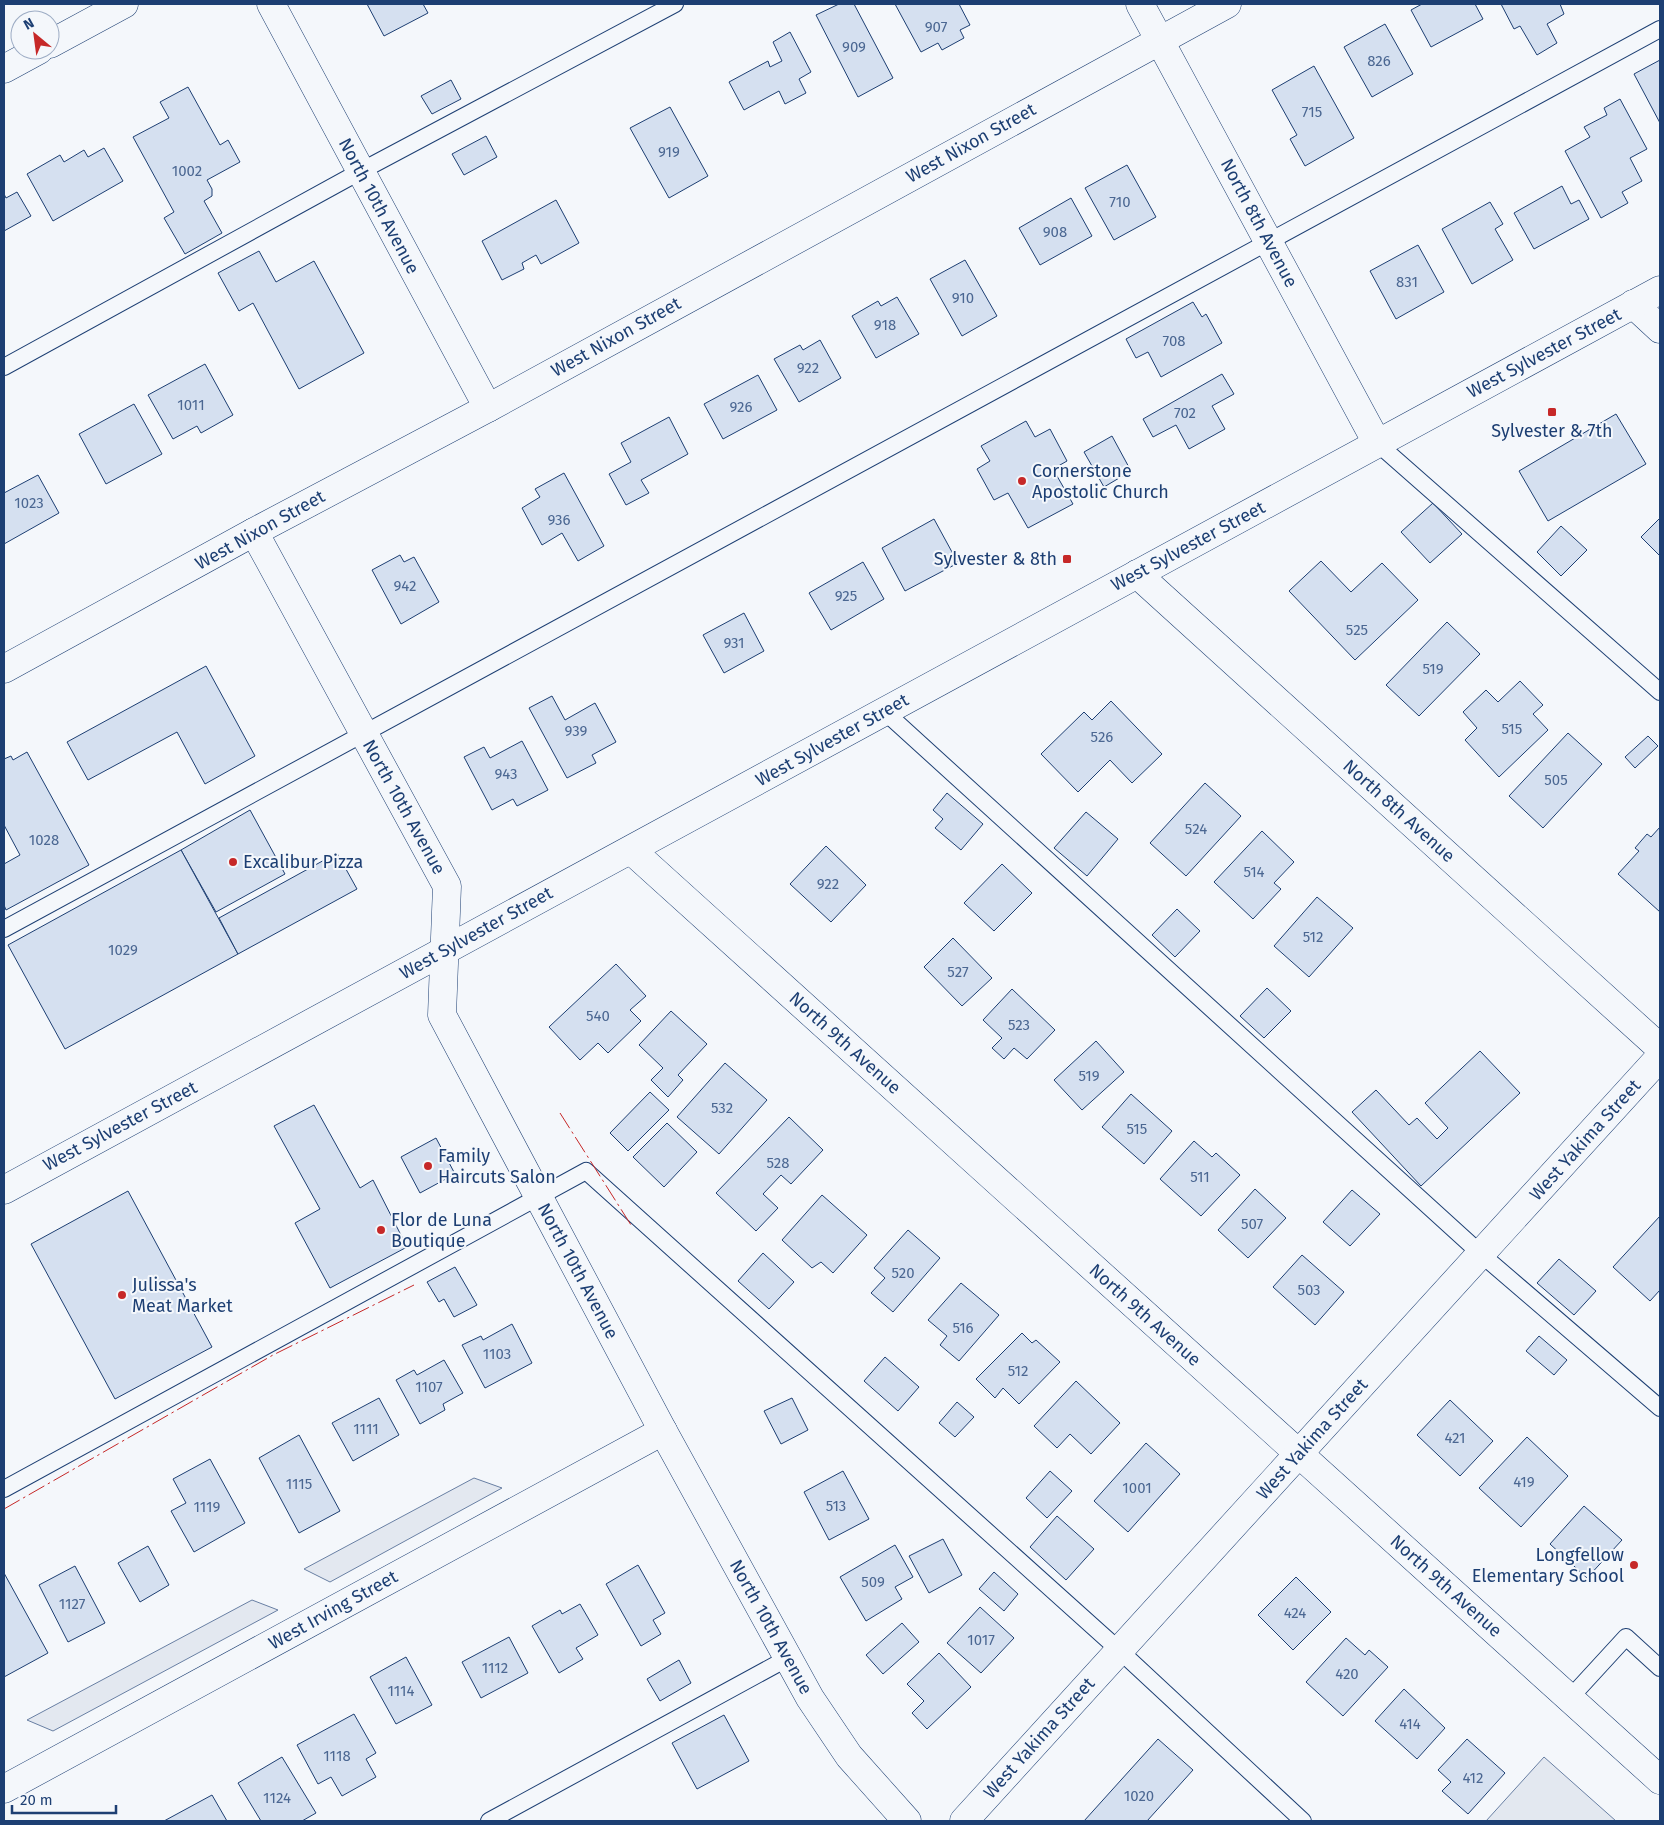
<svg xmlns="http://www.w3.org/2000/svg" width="1664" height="1825" font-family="'Fira Sans',sans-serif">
	<rect width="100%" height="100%" fill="#f4f7fb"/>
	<!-- parking -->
	<g fill="#e3e8f0" stroke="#687fa3">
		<path d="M474,1478L502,1488L330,1582L304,1569Z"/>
		<path d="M252,1600L278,1610L53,1731L27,1720Z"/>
		<path d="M1544,1757L1616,1821H1486Z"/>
	</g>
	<!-- building -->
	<g fill="#d5e0f0" stroke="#1d3f73">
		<path d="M367,4H423L428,13L384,36Z"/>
		<path d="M839,4H854L893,78L858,97L816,15Z"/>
		<path d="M895,4H959L970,25L960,30L964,38L942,50L938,43L921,52Z"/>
		<path d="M1422,4H1475L1483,19L1431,47L1411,10Z"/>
		<path d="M1501,4H1560L1564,14L1547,24L1557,43L1537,55L1520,26L1514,29Z"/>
		<path d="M1385,24L1413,74L1372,97L1344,47Z"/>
		<path d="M790,32L811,72L799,79L806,93L785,104L779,91L744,110L729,82L768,61L770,67L782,61L773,42Z"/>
		<path d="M1660,60V123L1634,74Z"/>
		<path d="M1314,66L1354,138L1305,166L1290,139L1297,135L1272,90Z"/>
		<path d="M451,80L461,99L432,114L421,96Z"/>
		<path d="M188,87L220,145L228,140L240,162L207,180L212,189V196L204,201L222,233L185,254L164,218L174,212L133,137L169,118L160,102Z"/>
		<path d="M1620,99L1647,149L1630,158L1642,181L1622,192L1628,203L1601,218L1565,151L1590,137L1584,127L1607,115L1604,108Z"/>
		<path d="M670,107L708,176L669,198L630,128Z"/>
		<path d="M486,136L497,157L464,175L452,154Z"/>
		<path d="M104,148L123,181L53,221L27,174L60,155L64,162L84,150L88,157Z"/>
		<path d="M1127,165L1156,217L1114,240L1085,188Z"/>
		<path d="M1562,186L1571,204L1579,200L1589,219L1534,249L1514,213Z"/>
		<path d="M17,192L31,216L4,231V194L6,198Z"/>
		<path d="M1071,198L1092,236L1040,265L1019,228Z"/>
		<path d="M556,200L579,243L541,264L536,255L522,263L524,269L502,280L482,241Z"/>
		<path d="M1490,202L1503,224L1495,229L1513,260L1472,284L1442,229Z"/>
		<path d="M1418,245L1444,292L1396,319L1370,271Z"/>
		<path d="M259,251L276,282L314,261L364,353L299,389L253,303L239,311L218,273Z"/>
		<path d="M965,260L997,316L962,336L930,279Z"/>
		<path d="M897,297L919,334L876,358L852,316L878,301L881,306Z"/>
		<path d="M1193,302L1202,317L1206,314L1222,343L1161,377L1148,352L1136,358L1126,339Z"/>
		<path d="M820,340L841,378L799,402L774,359L800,345L803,350Z"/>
		<path d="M205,364L233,415L201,433L197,426L173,439L148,395Z"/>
		<path d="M1222,374L1234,394L1212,406L1225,429L1189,449L1176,425L1153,437L1143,419Z"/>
		<path d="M758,375L777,410L723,439L704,404Z"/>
		<path d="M134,404L162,454L106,484L79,434Z"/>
		<path d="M1616,414L1646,464L1548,521L1519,471Z"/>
		<path d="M669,417L688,454L641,480L649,493L626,505L609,474L631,462L621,443Z"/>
		<path d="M1026,421L1035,437L1050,429L1067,461L1053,469L1073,504L1028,528L1008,493L994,500L977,469L990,461L981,446Z"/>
		<path d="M1112,436L1131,471L1104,487L1084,452Z"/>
		<path d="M564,473L604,546L578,561L562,533L542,545L522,508L540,497L535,489Z"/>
		<path d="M38,475L59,513L4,544V493Z"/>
		<path d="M1433,503L1462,534L1430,563L1401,532Z"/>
		<path d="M1660,518V556L1641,537Z"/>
		<path d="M934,519L958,563L905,591L882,548Z"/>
		<path d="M1561,526L1587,550L1561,576L1537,552Z"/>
		<path d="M400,555L404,562L414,557L439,602L401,624L372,570Z"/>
		<path d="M1321,561L1351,592L1382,563L1418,600L1355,660L1289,591Z"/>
		<path d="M863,562L884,599L831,630L809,593Z"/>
		<path d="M744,613L764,651L724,673L703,635Z"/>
		<path d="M1447,622L1480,654L1419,716L1386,685Z"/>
		<path d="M206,666L255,756L205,784L177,732L88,780L67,742Z"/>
		<path d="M1520,681L1543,705L1533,714L1548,730L1499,777L1465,740L1477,728L1463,712L1486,690L1498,702Z"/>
		<path d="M552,696L565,720L595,703L616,742L592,755L596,763L567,778L529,708Z"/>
		<path d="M1111,701L1162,754L1132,783L1110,760L1078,792L1041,754L1084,712L1092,720Z"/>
		<path d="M1568,733L1602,764L1543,828L1509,796Z"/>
		<path d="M1648,736L1658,746L1635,768L1625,757Z"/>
		<path d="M522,741L548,790L517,806L513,799L492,810L464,757L484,747L490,758Z"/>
		<path d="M27,752L89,865L6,910L4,905V864L20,855L4,825V759L11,756L13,760Z"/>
		<path d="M1205,783L1241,816L1186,876L1150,843Z"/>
		<path d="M947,793L983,824L961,850L935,828L943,819L933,810Z"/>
		<path d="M250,810L285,874L216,912L181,850Z"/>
		<path d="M1086,812L1118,839L1087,876L1054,848Z"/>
		<path d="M1660,827V912L1618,874L1639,851L1635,848L1647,834L1651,837Z"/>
		<path d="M1262,831L1294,862L1274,883L1281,889L1253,919L1214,882Z"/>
		<path d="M826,846L866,885L831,922L790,884Z"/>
		<path d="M181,850L238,954L65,1049L8,945Z"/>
		<path d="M337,853L357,889L238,954L219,918Z"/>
		<path d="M1002,864L1032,893L994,931L964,903Z"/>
		<path d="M1317,897L1353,928L1309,977L1274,946Z"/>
		<path d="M1177,909L1200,931L1175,957L1152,935Z"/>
		<path d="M953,938L992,978L962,1006L924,967Z"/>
		<path d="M616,964L646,996L630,1010L641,1021L608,1053L598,1043L580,1060L549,1027Z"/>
		<path d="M1267,988L1291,1011L1264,1038L1240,1016Z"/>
		<path d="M1012,989L1055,1030L1027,1059L1014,1048L1004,1059L992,1048L1002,1038L983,1020Z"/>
		<path d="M671,1011L707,1044L678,1075L683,1080L668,1097L651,1080L663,1068L639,1045Z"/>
		<path d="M1096,1041L1124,1072L1082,1110L1054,1080Z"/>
		<path d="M1480,1051L1520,1093L1421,1186L1352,1112L1376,1090L1409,1125L1417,1118L1437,1139L1448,1128L1425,1103Z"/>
		<path d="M725,1063L767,1100L719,1154L677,1117Z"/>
		<path d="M650,1092L669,1110L628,1151L610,1133Z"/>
		<path d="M1131,1094L1172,1131L1144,1164L1102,1127Z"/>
		<path d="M314,1105L360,1188L373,1180L407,1247L330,1288L295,1223L320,1209L274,1126Z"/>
		<path d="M789,1117L823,1150L791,1184L781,1175L763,1194L778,1208L756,1231L716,1193Z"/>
		<path d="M667,1123L697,1152L664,1187L633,1157Z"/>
		<path d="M436,1138L455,1174L420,1193L401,1157Z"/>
		<path d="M1194,1141L1212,1157L1216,1153L1240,1175L1201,1216L1160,1179Z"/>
		<path d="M1255,1189L1286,1218L1248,1258L1218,1230Z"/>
		<path d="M1352,1190L1380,1214L1350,1246L1323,1222Z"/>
		<path d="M128,1191L212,1347L115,1399L31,1244Z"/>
		<path d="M822,1195L867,1235L833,1273L821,1262L812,1268L782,1240Z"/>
		<path d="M1660,1216V1290L1650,1301L1613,1267Z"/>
		<path d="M908,1230L940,1258L893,1312L871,1293L885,1278L874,1268Z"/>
		<path d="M763,1253L794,1282L769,1309L738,1281Z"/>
		<path d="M1302,1255L1344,1292L1315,1325L1273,1287Z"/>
		<path d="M1559,1259L1596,1291L1574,1315L1537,1283Z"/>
		<path d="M455,1267L477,1305L454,1317L444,1299L439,1302L427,1282Z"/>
		<path d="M961,1283L999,1315L959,1361L940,1345L947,1336L928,1320Z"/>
		<path d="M512,1324L532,1363L485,1388L462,1345L481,1336L483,1340Z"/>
		<path d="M1022,1333L1032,1343L1036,1340L1060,1362L1019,1404L1003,1388L995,1398L976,1379Z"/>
		<path d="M1539,1336L1567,1360L1554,1375L1526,1351Z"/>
		<path d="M885,1357L919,1387L898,1411L864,1381Z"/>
		<path d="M444,1360L463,1393L443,1404L445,1410L420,1424L396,1380L414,1370L417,1375Z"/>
		<path d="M1076,1381L1120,1423L1091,1454L1070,1434L1057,1448L1034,1426Z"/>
		<path d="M379,1398L399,1435L353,1461L332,1423Z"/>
		<path d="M792,1398L808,1430L781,1444L764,1411Z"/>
		<path d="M1450,1400L1493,1441L1460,1476L1417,1435Z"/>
		<path d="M957,1402L974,1417L955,1437L939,1423Z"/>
		<path d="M299,1435L340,1511L299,1533L259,1458Z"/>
		<path d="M1527,1437L1568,1476L1521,1527L1479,1488Z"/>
		<path d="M1146,1443L1180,1474L1128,1532L1094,1501Z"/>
		<path d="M210,1459L245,1523L194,1552L171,1511L186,1503L173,1479Z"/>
		<path d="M843,1471L869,1519L829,1540L804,1492Z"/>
		<path d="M1050,1471L1072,1491L1047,1518L1026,1498Z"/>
		<path d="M1584,1506L1622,1540L1587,1578L1550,1544Z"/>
		<path d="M1057,1516L1094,1549L1066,1580L1030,1547Z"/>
		<path d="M943,1539L962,1575L929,1593L909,1556Z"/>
		<path d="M895,1545L913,1577L895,1587L902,1599L866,1621L840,1577Z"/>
		<path d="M148,1546L169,1585L140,1602L118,1563Z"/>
		<path d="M638,1565L665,1613L653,1620L661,1634L641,1646L606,1584Z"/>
		<path d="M75,1566L105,1623L68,1642L39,1585Z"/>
		<path d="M994,1572L1018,1594L1004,1611L979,1589Z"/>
		<path d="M4,1573L48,1653L4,1677Z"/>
		<path d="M1296,1577L1331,1612L1293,1650L1258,1615Z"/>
		<path d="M580,1604L598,1635L576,1648L583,1659L559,1673L532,1626L560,1610L562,1614Z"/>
		<path d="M980,1607L1014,1638L981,1673L947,1643Z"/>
		<path d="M902,1623L919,1642L883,1674L866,1655Z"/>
		<path d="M509,1637L528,1673L481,1698L462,1662Z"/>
		<path d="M1346,1638L1365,1655L1369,1650L1388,1667L1343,1716L1306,1682Z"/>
		<path d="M939,1653L971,1687L927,1729L912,1713L924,1701L907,1684Z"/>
		<path d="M406,1657L432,1705L396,1724L370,1677Z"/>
		<path d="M679,1660L691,1683L660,1701L647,1679Z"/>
		<path d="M1404,1689L1445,1728L1417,1759L1375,1721Z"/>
		<path d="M354,1714L376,1753L366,1759L376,1777L342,1796L331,1777L318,1784L297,1745Z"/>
		<path d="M724,1715L749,1761L697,1789L672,1743Z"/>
		<path d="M1158,1739L1193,1770L1147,1821H1084Z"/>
		<path d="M1467,1739L1505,1773L1468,1814L1442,1791L1451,1782L1438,1770Z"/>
		<path d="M282,1757L316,1813L302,1821H261L238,1783Z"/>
		<path d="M212,1795L227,1821H164Z"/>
	</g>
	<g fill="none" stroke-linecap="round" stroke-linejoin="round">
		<!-- lane casing -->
		<g stroke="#1d3f73" stroke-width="18">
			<g id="lane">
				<path d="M4,367L361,171L675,4"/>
				<path d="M1377,443L1660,692"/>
				<path d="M884,711L1481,1254L1660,1408"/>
				<path d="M4,929L1660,29"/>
				<path d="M4,1489L586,1171L1119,1650L1303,1821"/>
				<path d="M1570,1698L1626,1637L1660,1668"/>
				<path d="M489,1821L788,1658"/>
			</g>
		</g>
		<!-- street casing -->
		<g stroke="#1d3f73" stroke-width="29">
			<g id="street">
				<path d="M1140,4L1377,443"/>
				<path d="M50,44L124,4"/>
				<path d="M4,69L39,50"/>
				<path d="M1633,304L1660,329"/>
				<path d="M488,408L1227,4"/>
				<path d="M1137,574L1660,1048"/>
				<path d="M4,669L254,532"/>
				<path d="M631,850L1660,1780"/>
				<path d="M4,1789L663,1431"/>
				<path d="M964,1821L1660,1057"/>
			</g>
		</g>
		<!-- secondary casing -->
		<g stroke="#1d3f73" stroke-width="29">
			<g id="secondary">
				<path d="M271,4L488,408L254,532L447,886L442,1015L663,1431L810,1698L849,1756L907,1821"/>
				<path d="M4,1190L1660,290"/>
			</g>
		</g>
		<!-- lane -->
		<use href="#lane" stroke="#f4f7fb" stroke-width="16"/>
		<!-- street -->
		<use href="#street" stroke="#f4f7fb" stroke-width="28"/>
		<!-- secondary -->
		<use href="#secondary" stroke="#f4f7fb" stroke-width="28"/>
		<!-- power -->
		<g stroke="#c62828" stroke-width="1" stroke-dasharray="18 4 2.5 4" stroke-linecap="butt">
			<path d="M560,1113L631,1225"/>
			<path d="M4,1509L273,1355L414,1285"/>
		</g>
	</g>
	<!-- markers -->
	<g fill="#c62828" stroke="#f4f7fb" stroke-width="2">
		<rect x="1547" y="407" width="10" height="10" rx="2.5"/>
		<circle cx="1022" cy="481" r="5"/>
		<rect x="1062" y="554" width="10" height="10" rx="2.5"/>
		<circle cx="233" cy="862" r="5"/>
		<circle cx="428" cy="1166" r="5"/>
		<circle cx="381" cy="1230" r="5"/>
		<circle cx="122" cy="1295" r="5"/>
		<circle cx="1634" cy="1565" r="5"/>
	</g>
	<g text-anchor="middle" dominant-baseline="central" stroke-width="4" stroke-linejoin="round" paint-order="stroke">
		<!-- number labels -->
		<g font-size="15" fill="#4b6792">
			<text x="936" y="27">907</text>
			<text x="854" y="47">909</text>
			<text x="1379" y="61">826</text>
			<text x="1312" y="112">715</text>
			<text x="669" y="152">919</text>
			<text x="187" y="171">1002</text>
			<text x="1120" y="202">710</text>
			<text x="1055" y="232">908</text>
			<text x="1407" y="282">831</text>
			<text x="963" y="298">910</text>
			<text x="885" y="325">918</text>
			<text x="1174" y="341">708</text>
			<text x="808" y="368">922</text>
			<text x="191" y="405">1011</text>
			<text x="741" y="407">926</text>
			<text x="1185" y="413">702</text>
			<text x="29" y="503">1023</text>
			<text x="559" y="520">936</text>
			<text x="405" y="586">942</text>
			<text x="846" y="596">925</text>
			<text x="1357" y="630">525</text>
			<text x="734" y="643">931</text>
			<text x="1433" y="669">519</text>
			<text x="1512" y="729">515</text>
			<text x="576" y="731">939</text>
			<text x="1102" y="737">526</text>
			<text x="506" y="774">943</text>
			<text x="1556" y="780">505</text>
			<text x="1196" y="829">524</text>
			<text x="44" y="840">1028</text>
			<text x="1254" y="872">514</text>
			<text x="828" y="884">922</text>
			<text x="1313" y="937">512</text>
			<text x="123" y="950">1029</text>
			<text x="958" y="972">527</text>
			<text x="598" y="1016">540</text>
			<text x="1019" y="1025">523</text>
			<text x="1089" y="1076">519</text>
			<text x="722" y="1108">532</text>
			<text x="1137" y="1129">515</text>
			<text x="778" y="1163">528</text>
			<text x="1200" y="1177">511</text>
			<text x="1252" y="1224">507</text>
			<text x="903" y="1273">520</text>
			<text x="1309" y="1290">503</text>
			<text x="963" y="1328">516</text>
			<text x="497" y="1354">1103</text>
			<text x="1018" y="1371">512</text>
			<text x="429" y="1387">1107</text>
			<text x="366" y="1429">1111</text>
			<text x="1455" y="1438">421</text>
			<text x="1524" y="1482">419</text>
			<text x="299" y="1484">1115</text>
			<text x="1137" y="1488">1001</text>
			<text x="836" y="1506">513</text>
			<text x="207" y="1507">1119</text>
			<text x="873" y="1582">509</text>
			<text x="72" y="1604">1127</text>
			<text x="1295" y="1613">424</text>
			<text x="981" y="1640">1017</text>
			<text x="495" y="1668">1112</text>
			<text x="1347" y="1674">420</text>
			<text x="401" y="1691">1114</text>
			<text x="1410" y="1724">414</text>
			<text x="337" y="1756">1118</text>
			<text x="1473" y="1778">412</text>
			<text x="1139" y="1796">1020</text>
			<text x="277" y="1798">1124</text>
		</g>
		<!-- street labels -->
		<g font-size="18" fill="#1d3f73" stroke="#f4f7fb">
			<text transform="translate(971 143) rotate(-29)">West Nixon Street</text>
			<text transform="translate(379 206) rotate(62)">North 10th Avenue</text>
			<text transform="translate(1259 223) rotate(62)">North 8th Avenue</text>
			<text transform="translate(616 337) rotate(-29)">West Nixon Street</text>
			<text transform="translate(1544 353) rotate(-28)">West Sylvester Street</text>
			<text transform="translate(260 530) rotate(-29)">West Nixon Street</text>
			<text transform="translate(1188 546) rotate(-28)">West Sylvester Street</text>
			<text transform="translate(832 740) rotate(-29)">West Sylvester Street</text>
			<text transform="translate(404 807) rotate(61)">North 10th Avenue</text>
			<text transform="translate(1399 811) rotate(42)">North 8th Avenue</text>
			<text transform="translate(476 933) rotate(-29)">West Sylvester Street</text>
			<text transform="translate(845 1043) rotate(42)">North 9th Avenue</text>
			<text transform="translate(120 1126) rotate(-28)">West Sylvester Street</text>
			<text transform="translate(1585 1140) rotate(-48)">West Yakima Street</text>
			<text transform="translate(578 1271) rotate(62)">North 10th Avenue</text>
			<text transform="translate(1145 1315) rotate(42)">North 9th Avenue</text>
			<text transform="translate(1312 1439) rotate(-48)">West Yakima Street</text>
			<text transform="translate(1446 1586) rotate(42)">North 9th Avenue</text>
			<text transform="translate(333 1610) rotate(-29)">West Irving Street</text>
			<text transform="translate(771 1627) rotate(61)">North 10th Avenue</text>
			<text transform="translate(1039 1738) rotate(-48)">West Yakima Street</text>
		</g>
		<!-- poi labels -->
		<g font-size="18" fill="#1d3f73" stroke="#f4f7fb" text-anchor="start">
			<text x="1552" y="431" text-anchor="middle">Sylvester &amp; 7th</text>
			<text x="1032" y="471">Cornerstone<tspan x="1032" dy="21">Apostolic Church</tspan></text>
			<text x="1057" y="559" text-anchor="end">Sylvester &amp; 8th</text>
			<text x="243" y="862">Excalibur Pizza</text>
			<text x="438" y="1156">Family<tspan x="438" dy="21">Haircuts Salon</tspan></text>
			<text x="391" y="1220">Flor de Luna<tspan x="391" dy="21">Boutique</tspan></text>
			<text x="132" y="1285">Julissa's<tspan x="132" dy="21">Meat Market</tspan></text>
			<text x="1624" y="1555" text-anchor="end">Longfellow<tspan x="1624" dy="21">Elementary School</tspan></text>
		</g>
	</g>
	<!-- border -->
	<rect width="1664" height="1825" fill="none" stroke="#1d3f73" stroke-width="10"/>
	<!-- north arrow -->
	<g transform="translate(35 35) rotate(331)"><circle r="24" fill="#f4f7fb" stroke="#9eadc5"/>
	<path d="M0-4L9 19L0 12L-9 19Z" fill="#c62828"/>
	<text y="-8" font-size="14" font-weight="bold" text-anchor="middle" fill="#1d3f73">N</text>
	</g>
	<!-- scale -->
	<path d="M12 1805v8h104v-8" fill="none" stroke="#1d3f73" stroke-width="2.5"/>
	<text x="20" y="1805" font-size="15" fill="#1d3f73" stroke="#f4f7fb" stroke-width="4" paint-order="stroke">20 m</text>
</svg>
